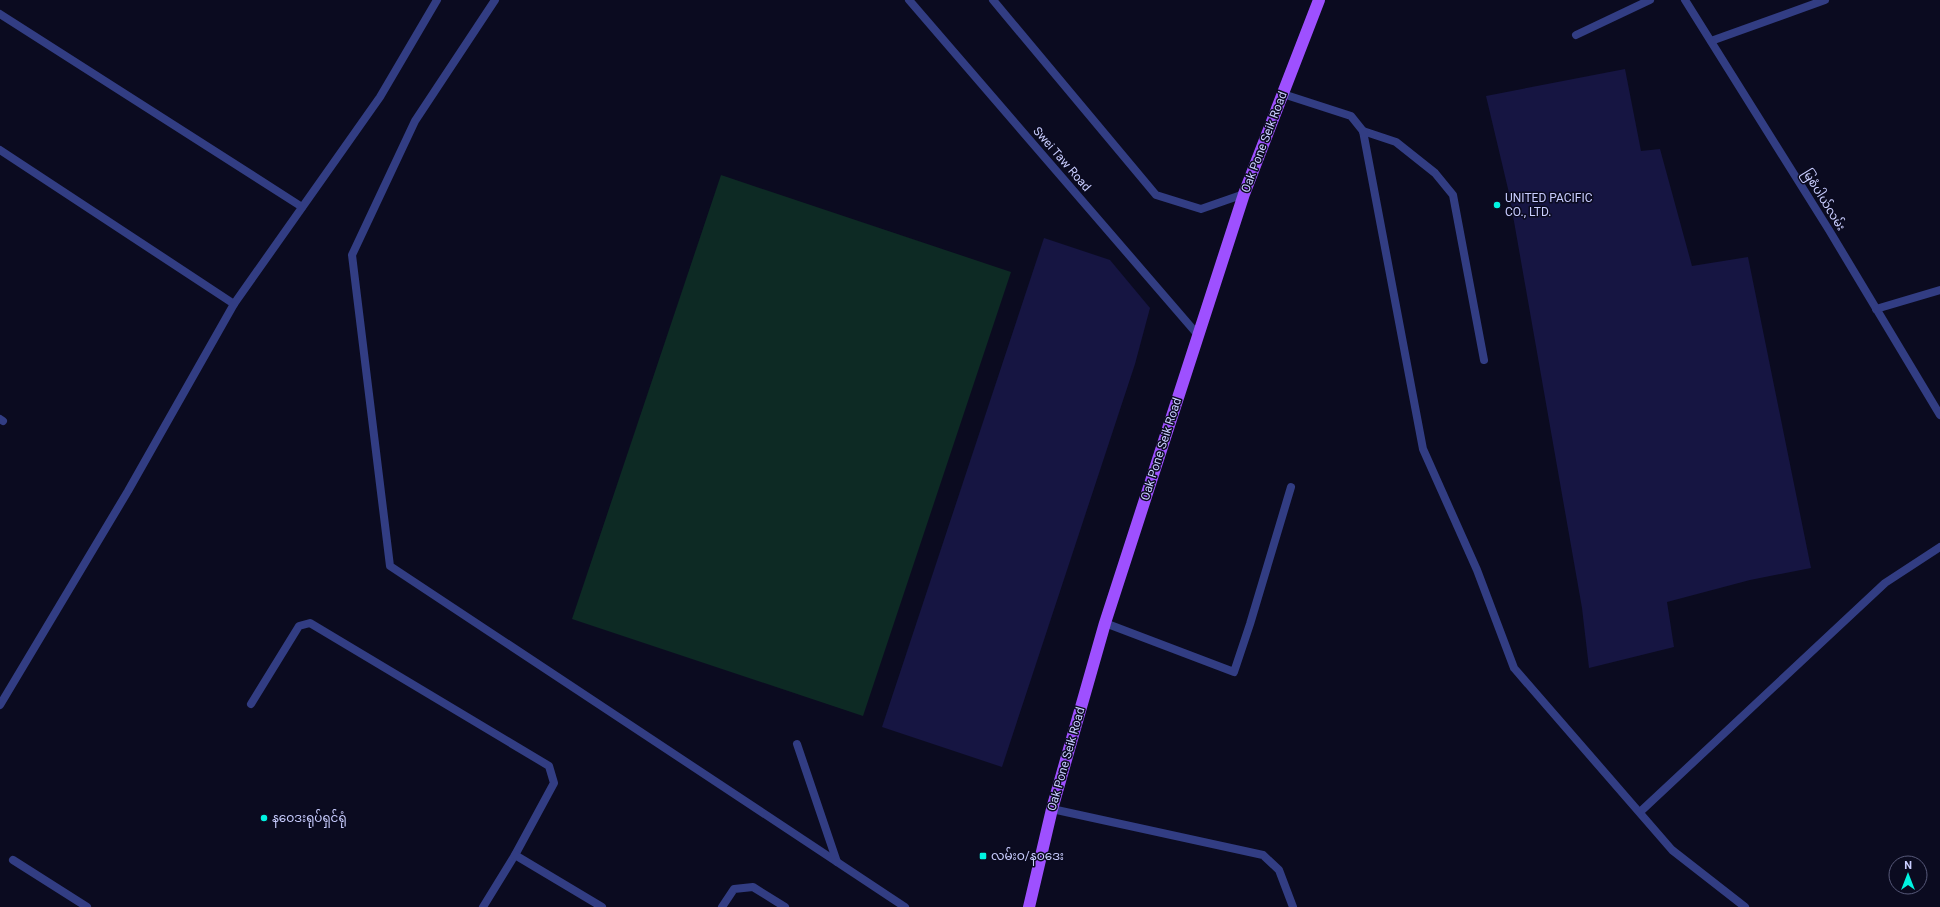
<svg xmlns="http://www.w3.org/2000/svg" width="1940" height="907" font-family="Roboto,'Noto Sans Myanmar',sans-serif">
	<rect width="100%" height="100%" fill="#0b0b20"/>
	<!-- green -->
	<path fill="#0d2a24" d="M721,175L1011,272L863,716L572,619Z"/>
	<!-- building -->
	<g fill="#161542">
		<path d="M1625,69L1641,151L1660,149L1692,266L1748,257L1811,568L1750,580L1667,602L1674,647L1589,668L1582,608L1509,193L1486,96Z"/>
		<path d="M1044,238L1110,260L1150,308L1135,364L1002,767L882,727Z"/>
	</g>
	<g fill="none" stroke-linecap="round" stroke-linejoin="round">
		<!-- lane -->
		<g stroke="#323d83" stroke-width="8">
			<path d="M495,0L415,121L352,255L390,566L905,907"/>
			<path d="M0,14L302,207"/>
			<path d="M1576,35L1650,0"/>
			<path d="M1711,41L1825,0"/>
			<path d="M1363,131L1396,142L1435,173L1453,195L1484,360"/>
			<path d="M0,150L234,304"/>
			<path d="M0,419L3,421"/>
			<path d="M1105,623L1234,672L1250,624L1291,487"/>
			<path d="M251,704L299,626L310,623L549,766L554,783L515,855L483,907"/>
			<path d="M0,705L128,491L234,304L380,97L437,0"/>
			<path d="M797,744L837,862"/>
			<path d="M515,855L602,907"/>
			<path d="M13,860L87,907"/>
			<path d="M722,907L734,889L753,887L785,907"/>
		</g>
		<!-- street -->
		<g stroke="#323d83" stroke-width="8">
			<path d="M909,0L1198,335"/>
			<path d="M993,0L1156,195L1201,209L1244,194"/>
			<path d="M1685,0L1829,230L1940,415"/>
			<path d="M1283,94L1351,116L1363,131L1423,449L1477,570L1514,668L1672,850L1745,907"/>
			<path d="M1876,309L1940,290"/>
			<path d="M1052,809L1263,855L1279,870L1293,907"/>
			<path d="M1640,812L1885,583L1940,547"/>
		</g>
		<!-- primary -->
		<path stroke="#9e50ff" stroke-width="12" d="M1029,907L1052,809L1105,623L1244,194L1319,0"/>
	</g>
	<!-- markers -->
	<g fill="#00f4e1" stroke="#0b0b20" stroke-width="1.5">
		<circle cx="1497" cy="205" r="4"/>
		<circle cx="264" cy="818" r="4"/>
		<rect x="979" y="852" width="8" height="8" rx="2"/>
	</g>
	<g text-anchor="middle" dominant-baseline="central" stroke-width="3" stroke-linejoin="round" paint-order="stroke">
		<!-- street labels -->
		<g font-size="12" fill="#c9cdff" stroke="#0b0b20">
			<text transform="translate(1264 142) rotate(-69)">Oak Pone Seik Road</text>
			<text transform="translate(1062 159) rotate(49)">Swei Taw Road</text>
			<text transform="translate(1824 200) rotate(58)">မြစံပါယ်လမ်း</text>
			<text transform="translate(1161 449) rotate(-72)">Oak Pone Seik Road</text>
			<text transform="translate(1066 759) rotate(-74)">Oak Pone Seik Road</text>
		</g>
		<!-- poi labels -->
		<g font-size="12" fill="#c9cdff" stroke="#0b0b20" text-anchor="start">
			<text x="1505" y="198">UNITED PACIFIC<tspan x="1505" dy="14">CO., LTD.</tspan></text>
			<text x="272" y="818">နဝေဒးရုပ်ရှင်ရုံ</text>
			<text x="991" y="856">လမ်းဝ/နဝဒေး</text>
		</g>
	</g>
	<!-- north arrow -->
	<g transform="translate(1908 875)"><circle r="19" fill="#0b0b20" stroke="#575979"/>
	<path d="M0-3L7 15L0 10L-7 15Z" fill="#00f4e1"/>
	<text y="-6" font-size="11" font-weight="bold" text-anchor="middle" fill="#c9cdff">N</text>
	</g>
</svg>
